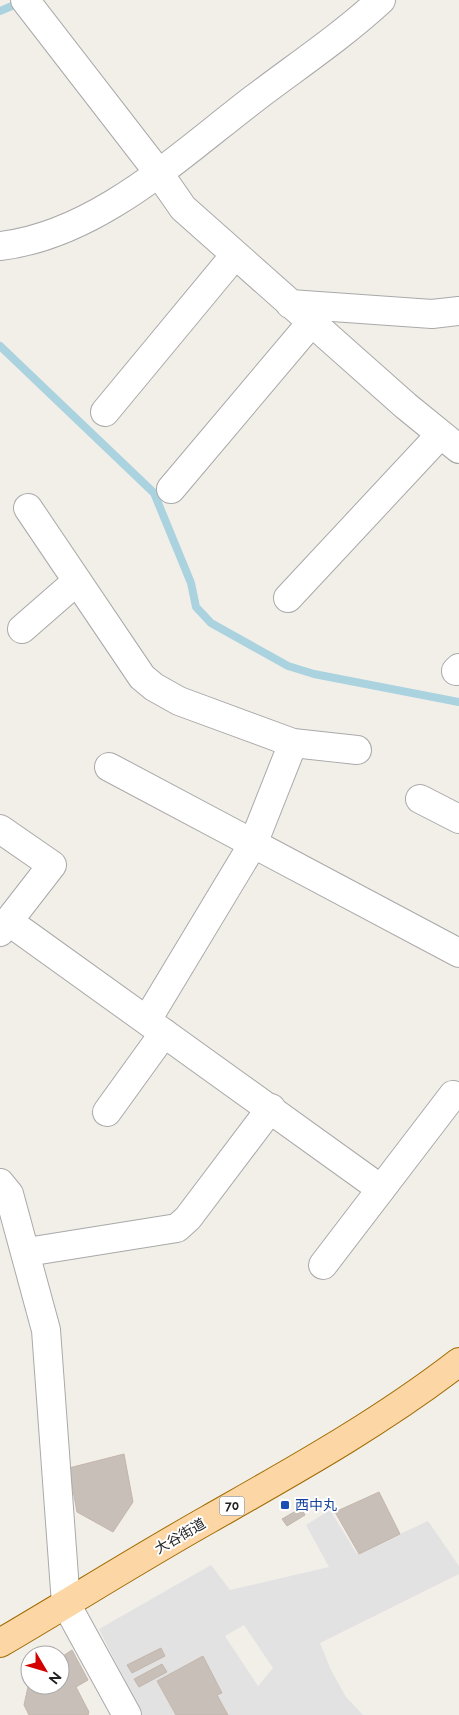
<svg xmlns="http://www.w3.org/2000/svg" width="459" height="1715" font-family="Raleway,'Noto Sans JP',sans-serif">
	<rect width="100%" height="100%" fill="#f2efe9"/>
	<!-- parking -->
	<path fill="#e2e2e2" fill-rule="evenodd" d="M330,1510L357,1554L428,1521L459,1566V1574L320,1643L331,1670L346,1697L363,1715H228L217,1695L222,1693L203,1656L157,1681L176,1715H142L99,1629L211,1565L230,1590L329,1567L306,1525ZM244,1625L273,1668L258,1686L225,1636Z"/>
	<g fill="none" stroke-linecap="round" stroke-linejoin="round">
		<!-- stream -->
		<g stroke="#aad3df" stroke-width="8">
			<path d="M0,11L21,2"/>
			<path d="M0,346L154,493L191,583L196,607L211,623L288,666L314,674L459,702"/>
		</g>
	</g>
	<!-- building -->
	<g fill="#c7bfb8" stroke="#c4b6ab">
		<path d="M124,1454L133,1502L113,1532L77,1512L69,1468Z"/>
		<path d="M379,1492L400,1534L359,1554L335,1512Z"/>
		<path d="M301,1508L305,1515L287,1526L282,1519Z"/>
		<path d="M161,1648L165,1656L132,1673L127,1665Z"/>
		<path d="M72,1650L88,1680L76,1687L89,1712L88,1715H29L24,1705L30,1678V1685H60V1658Z"/>
		<path d="M203,1656L222,1693L217,1695L228,1715H176L157,1681Z"/>
		<path d="M162,1664L167,1672L139,1687L134,1679Z"/>
	</g>
	<g fill="none" stroke-linecap="round" stroke-linejoin="round">
		<!-- minor casing -->
		<g stroke="#a9a9a9" stroke-width="30">
			<g id="minor">
				<path d="M25,0L158,172L183,208L406,406L459,449"/>
				<path d="M0,246C97,235 180,155 255,98C297,66 342,36 381,0"/>
				<path d="M290,304L432,314L459,311"/>
				<path d="M105,412L235,255"/>
				<path d="M171,489L311,323"/>
				<path d="M28,508L142,677L154,687L179,701L293,743L357,750"/>
				<path d="M288,598L440,435"/>
				<path d="M22,629L77,581"/>
				<path d="M456,671L459,668"/>
				<path d="M109,767L459,953"/>
				<path d="M420,799L459,819"/>
				<path d="M0,829L52,865L0,932"/>
				<path d="M8,921L381,1189"/>
				<path d="M147,1020L253,844L293,743"/>
				<path d="M107,1112L164,1033"/>
				<path d="M0,1183L9,1194L46,1330L66,1604L127,1715"/>
				<path d="M27,1252L177,1228L188,1218L271,1108"/>
				<path d="M323,1265L453,1095"/>
			</g>
		</g>
		<!-- major casing -->
		<g stroke="#a06b00" stroke-width="30">
			<path id="major" d="M0,1643C70,1602 138,1559 209,1519C295,1470 380,1423 459,1362"/>
		</g>
		<!-- minor -->
		<use href="#minor" stroke="#fff" stroke-width="28"/>
		<!-- major -->
		<use href="#major" stroke="#fcd6a4" stroke-width="28"/>
	</g>
	<!-- markers -->
	<rect fill="#1a4fb4" stroke="#fff" stroke-width="2" x="280" y="1500" width="10" height="10" rx="2.5"/>
	<g text-anchor="middle" dominant-baseline="central" stroke-width="4" stroke-linejoin="round" paint-order="stroke">
		<!-- shield labels -->
		<rect fill="#fff" stroke="#646464" stroke-width="1" x="219.5" y="1496.5" width="25" height="19" rx="4"/>
		<g font-size="12" font-weight="bold" fill="#222">
			<text x="232" y="1506">70</text>
		</g>
		<!-- transit labels -->
		<g font-size="14" fill="#164399" stroke="#fff" text-anchor="start">
			<text x="295" y="1505">西中丸</text>
		</g>
		<!-- street labels -->
		<g font-size="14" fill="#222" stroke="#fff">
			<text transform="translate(180 1536) rotate(-30)">大谷街道</text>
		</g>
	</g>
	<!-- north arrow -->
	<g transform="translate(45 1670) rotate(128)"><circle r="24" fill="#ffffff" stroke="#a7a7a7"/>
	<path d="M0-4L9 19L0 12L-9 19Z" fill="#d40000"/>
	<text y="-8" font-size="14" font-weight="bold" text-anchor="middle" fill="#222222">N</text>
	</g>
</svg>
